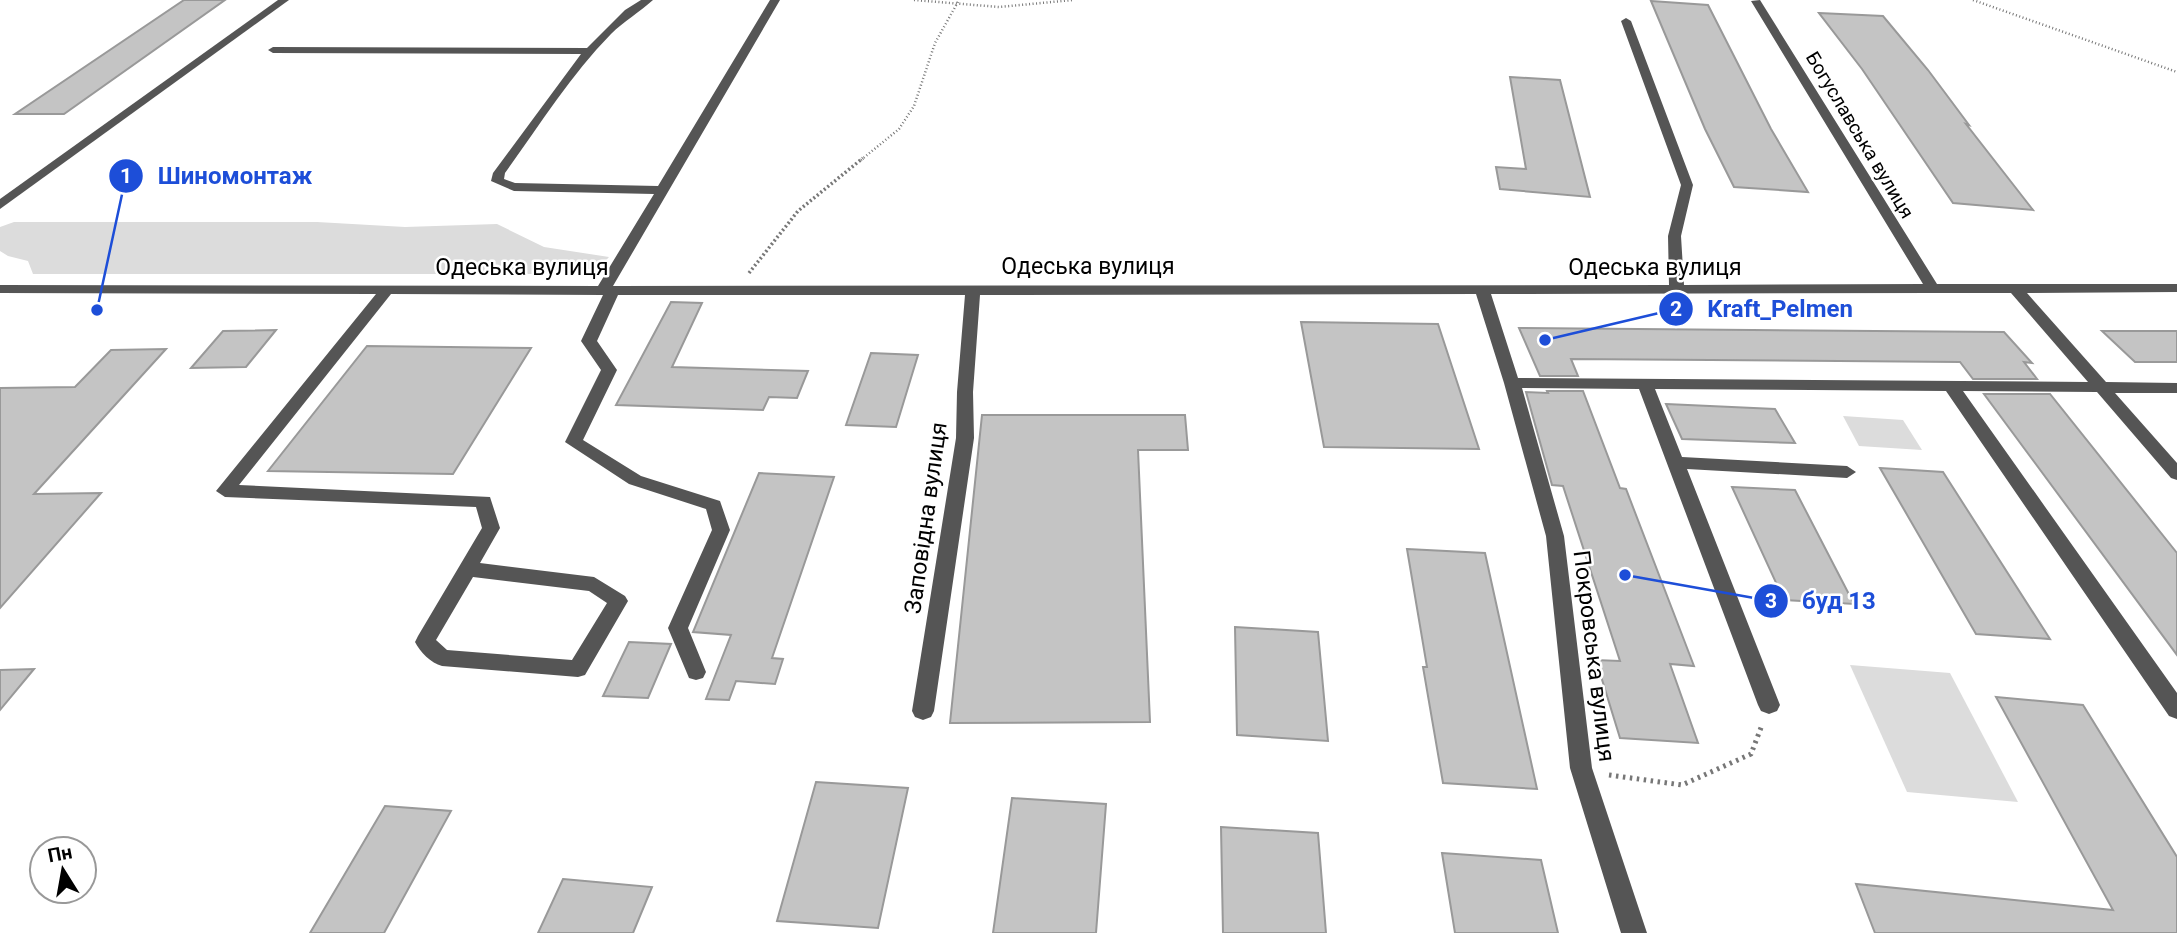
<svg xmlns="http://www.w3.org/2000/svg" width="2177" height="933" font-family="Roboto,sans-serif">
	<rect width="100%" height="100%" fill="#fff"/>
	<!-- green -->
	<g fill="#dcdcdc">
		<path d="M14,222H317L405,227L497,224L544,247L609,257L599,268L540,274H33L28,261L8,256L0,251V227Z"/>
		<path d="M1843,416L1903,420L1922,450L1859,446Z"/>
		<path d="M1850,665L1950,673L2018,802L1907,792Z"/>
	</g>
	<!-- building -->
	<g fill="#c4c4c4" stroke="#999" stroke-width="2">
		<path d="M184,0H225L64,114H15Z"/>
		<path d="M1651,1L1708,5L1771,129L1808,192L1734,187L1705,129Z"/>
		<path d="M1819,13L1883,16L1928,70L1969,125L1966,124L2033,210L1953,203L1862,69Z"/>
		<path d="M1510,77L1560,80L1590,197L1500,189L1496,167L1526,169Z"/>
		<path d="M671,302L702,303L672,367L808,371L797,398L769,397L763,410L616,405Z"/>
		<path d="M1301,322L1438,324L1479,449L1324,447Z"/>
		<path d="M1519,328L2004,332L2032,363L2024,362L2037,379H1973L1960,362L1571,359L1578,376H1540Z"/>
		<path d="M276,330L246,367L191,368L223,331Z"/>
		<path d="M2102,331H2177V362H2135Z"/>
		<path d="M367,346L531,348L453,474L268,471Z"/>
		<path d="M166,349L34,494L101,493L0,608V388L75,387L111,350Z"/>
		<path d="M871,353L918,355L896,427L846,425Z"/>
		<path d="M1547,391H1583L1620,488L1626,489L1694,666L1670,664L1698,743L1620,738L1596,660L1620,661L1563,486L1552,485L1526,392L1548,393Z"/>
		<path d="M1984,394H2050L2177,553V655Z"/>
		<path d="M1666,404L1775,409L1795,443L1682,439Z"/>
		<path d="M982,415H1185L1188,450H1138L1150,722L950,723Z"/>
		<path d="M1880,468L1943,472L2050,639L1976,634Z"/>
		<path d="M759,473L834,477L772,658L783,659L775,684L736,681L729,700L706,699L731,635L693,632Z"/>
		<path d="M1732,487L1795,490L1854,604L1784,600Z"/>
		<path d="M1407,549L1485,553L1537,789L1443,783L1423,667H1427Z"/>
		<path d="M1235,627L1318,632L1328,741L1237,735Z"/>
		<path d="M629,642L671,644L648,698L603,696Z"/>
		<path d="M34,669L0,710V670Z"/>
		<path d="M1996,697L2083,705L2177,857V933H1875L1856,884L2113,910Z"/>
		<path d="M816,782L908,788L878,928L777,921Z"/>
		<path d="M1012,798L1106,804L1096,933H993Z"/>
		<path d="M385,806L451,811L384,933H310Z"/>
		<path d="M1221,827L1318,833L1326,933H1223Z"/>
		<path d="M1442,853L1541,860L1558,933H1455Z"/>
		<path d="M563,879L652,887L633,933H538Z"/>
	</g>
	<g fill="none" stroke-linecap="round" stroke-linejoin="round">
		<!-- path-far2 -->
		<g stroke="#777" stroke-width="2.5" stroke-dasharray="1 2.5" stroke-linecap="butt">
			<path d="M914,0L999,7L1073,0"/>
			<path d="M1973,0L2177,72"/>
			<path d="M861,160L899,129L914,106L935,43L959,0"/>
		</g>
		<!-- path-far1 -->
		<path stroke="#777" stroke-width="3.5" stroke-dasharray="2 2.5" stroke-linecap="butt" d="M749,273L798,211L863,158"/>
		<!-- path -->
		<path stroke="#777" stroke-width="5" stroke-dasharray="2.5 4.5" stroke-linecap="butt" d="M1609,775L1682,785L1751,754L1762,725"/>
		<!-- minor -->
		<g fill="#555" fill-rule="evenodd">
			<path d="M278,0H289L0,209V199Z"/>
			<path d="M641,0H653C640,12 624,21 611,34C570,76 539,126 505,173L504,179L515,183L658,186L770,0H780L613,286H616L1669,285L1668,236L1681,185L1621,21L1626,18L1631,21L1693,185L1681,236L1684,285L1923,284L1751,1L1760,0L1937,284H2177V292L2027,293L2106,382L2177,383V393H2115L2177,463V480L2171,478L2097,392L1963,391L2177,693V719L2169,716L1946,391L1655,389L1682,457L1847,466L1856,472L1847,478L1687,469L1780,705L1777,711L1769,714L1761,711L1758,705L1639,389L1522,388L1564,536L1592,768L1647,933H1621L1570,768L1546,536L1504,383L1476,294L980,295L973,392L974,438L934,711L931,717L923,720L915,717L912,711L956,438L957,392L965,295H618L597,341L617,370L583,440L641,476L720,501L730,530L688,628L706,672L703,678L696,680L689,678L668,628L712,530L706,509L629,484L565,442L601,370L581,341L603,295L391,294L239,485L490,497L500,528L480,563L594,577L625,596L628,601L585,675L578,677L442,666C431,663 420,652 415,642L418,636L482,528L476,507L225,497L216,491L376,294L0,293V285L598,286L654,194L514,191L491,181L493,173L581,54L273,53L268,50L273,47L587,48L625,10ZM1933,293H2011L2088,382L1518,378L1491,294ZM473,577L589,591L607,603L572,660L447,650L436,640Z"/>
		</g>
	</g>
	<g text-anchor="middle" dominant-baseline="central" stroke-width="5" stroke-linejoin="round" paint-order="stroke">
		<!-- far-street labels -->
		<g font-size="19" fill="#000" stroke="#fff">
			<text transform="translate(1860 135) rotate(59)">Богуславська вулиця</text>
		</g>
		<!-- street labels -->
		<g font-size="23" fill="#000" stroke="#fff">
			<text x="1088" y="266">Одеська вулиця</text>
			<text x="522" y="267">Одеська вулиця</text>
			<text x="1655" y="267">Одеська вулиця</text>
			<text transform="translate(926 518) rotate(-82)">Заповідна вулиця</text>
			<text transform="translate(1594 656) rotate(83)">Покровська вулиця</text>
		</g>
	</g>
	<!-- callouts -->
	<path fill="none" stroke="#1d4ed8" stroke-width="2.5" d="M97 310L126 176M1545 340L1676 309M1625 575L1771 601"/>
	<g fill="#1d4ed8" stroke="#fff" stroke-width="2.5">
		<circle cx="97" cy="310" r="7"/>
		<circle cx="1545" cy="340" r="7"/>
		<circle cx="1625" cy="575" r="7"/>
		<circle cx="126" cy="176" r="18"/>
		<circle cx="1676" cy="309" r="18"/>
		<circle cx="1771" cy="601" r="18"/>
	</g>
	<g font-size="21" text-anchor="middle" font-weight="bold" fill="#fff">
		<text x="126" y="183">1</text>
		<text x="1676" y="316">2</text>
		<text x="1771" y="608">3</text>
	</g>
	<g font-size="24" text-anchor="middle" font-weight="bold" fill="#1d4ed8" stroke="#fff" stroke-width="5" stroke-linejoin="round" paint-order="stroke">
		<text x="235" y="184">Шиномонтаж</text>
		<text x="1780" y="317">Kraft_Pelmen</text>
		<text x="1839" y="609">буд 13</text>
	</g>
	<!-- north arrow -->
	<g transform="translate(63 870) rotate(349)"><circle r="33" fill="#ffffff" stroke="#999999" stroke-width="2"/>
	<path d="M0-5L12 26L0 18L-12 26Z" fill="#000000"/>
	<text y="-10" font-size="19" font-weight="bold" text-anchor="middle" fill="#000000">Пн</text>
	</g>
</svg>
